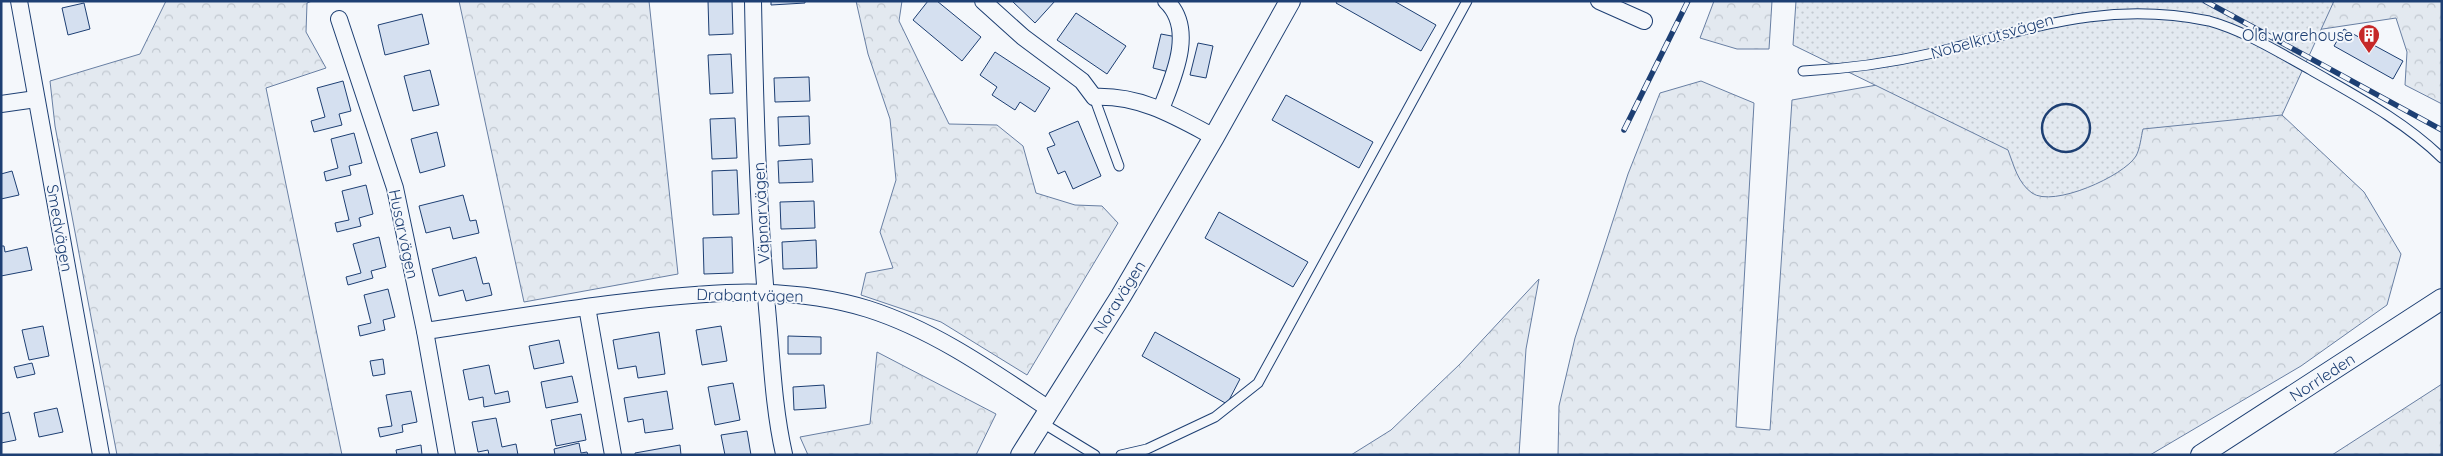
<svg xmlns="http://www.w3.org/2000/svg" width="2443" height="456" font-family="Quicksand,sans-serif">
	<defs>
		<pattern id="forest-crowns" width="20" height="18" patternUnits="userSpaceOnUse" patternTransform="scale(1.25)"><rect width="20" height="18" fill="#e3e9f0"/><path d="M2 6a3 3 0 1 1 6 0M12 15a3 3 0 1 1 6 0" fill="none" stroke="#c2c9d1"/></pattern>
		<pattern id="park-dots" width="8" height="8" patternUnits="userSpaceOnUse" patternTransform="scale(1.25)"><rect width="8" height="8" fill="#e3e9f0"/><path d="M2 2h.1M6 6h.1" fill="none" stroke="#c2c9d1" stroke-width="1.8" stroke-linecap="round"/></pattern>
	</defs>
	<rect width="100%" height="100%" fill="#f4f7fb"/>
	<!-- forest -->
	<g fill="url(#forest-crowns)" stroke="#687fa3">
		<path d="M166,1H312L307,3L306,32L326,68L266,88L342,455H117L55,126L50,81L140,54Z"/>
		<path d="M459,1H649L678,274L524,302Z"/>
		<path d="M856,1H902L899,21L949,124L997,125L1023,146L1036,193L1075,205L1102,206L1118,223L1027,375L941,322L861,295L866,273L893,268L880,232L896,180L890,119L868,54Z"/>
		<path d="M1714,1H1772L1769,49H1737L1700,38Z"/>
		<path d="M2243,1H2442V104L2405,85L2407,52L2396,18L2296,33Z"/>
		<path d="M2174,55L2282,115L2364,192L2401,254L2387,305L2301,366L2150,455H1558L1559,406L1575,338L1628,174L1660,93L1701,81L1754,103L1736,427L1770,430L1792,100L2007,62Z"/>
		<path d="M1539,279L1526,349L1519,455H1351L1391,430L1460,364Z"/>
		<path d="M877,352L996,414L976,455H808L800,437L870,424Z"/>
		<path d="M2442,384V455H2332Z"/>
	</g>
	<!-- park -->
	<path fill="url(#park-dots)" stroke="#687fa3" d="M1796,1H2334L2282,115L2143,129C2141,137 2140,149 2136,156C2124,176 2053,208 2032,193C2018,183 2014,166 2008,150L1793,45Z"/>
	<!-- building -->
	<g fill="#d5e0f0" stroke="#1d3f73">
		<path d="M708,1H732L733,34L709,35Z"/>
		<path d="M771,1H805V3L771,5Z"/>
		<path d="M928,1H937L981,37L962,61L913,20Z"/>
		<path d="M1012,1H1055L1035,23Z"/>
		<path d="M1337,1H1394L1436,25L1421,51L1336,3Z"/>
		<path d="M84,3L90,29L68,35L62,8Z"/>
		<path d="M1076,13L1126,46L1107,74L1057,40Z"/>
		<path d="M422,14L429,44L385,55L378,25Z"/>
		<path d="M2344,29L2403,61L2393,79L2334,46Z"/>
		<path d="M1161,34L1177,37L1169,72L1153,68Z"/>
		<path d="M1198,43L1213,46L1206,78L1190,75Z"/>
		<path d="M995,52L1050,88L1035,112L1020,102L1015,110L992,95L997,87L980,75Z"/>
		<path d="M731,54L733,93L710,94L708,55Z"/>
		<path d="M430,70L439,105L413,111L404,76Z"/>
		<path d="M809,77L810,101L775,102L774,78Z"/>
		<path d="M343,81L351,111L339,114L342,125L314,132L311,121L325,117L317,88Z"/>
		<path d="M1286,95L1373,142L1359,168L1272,120Z"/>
		<path d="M809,116L810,144L779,146L778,117Z"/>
		<path d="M735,118L737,158L712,159L710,119Z"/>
		<path d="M1078,121L1101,176L1073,189L1065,171L1058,174L1047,148L1055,145L1049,133Z"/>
		<path d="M437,132L445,166L420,173L411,139Z"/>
		<path d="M354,133L362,163L349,166L351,175L326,181L324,172L338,168L331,139Z"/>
		<path d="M812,159L813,182L779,183L778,161Z"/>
		<path d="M737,170L739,214L713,215L712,171Z"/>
		<path d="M12,171L19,195L1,199V174Z"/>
		<path d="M366,185L373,214L359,218L361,226L337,232L335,223L349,220L342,191Z"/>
		<path d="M463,195L470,221L476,220L479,233L453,239L450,227L426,233L419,206Z"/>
		<path d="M814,201L815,228L781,229L780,202Z"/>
		<path d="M1219,212L1308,262L1293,287L1205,238Z"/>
		<path d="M379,237L386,267L371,271L373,278L348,285L346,277L361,273L353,244Z"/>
		<path d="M732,237L733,273L704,274L703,238Z"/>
		<path d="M816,240L817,268L783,269L782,242Z"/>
		<path d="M1,246H4L5,252L27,247L32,270L1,276Z"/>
		<path d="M476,257L483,284L489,283L492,295L466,301L463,290L439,296L432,269Z"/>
		<path d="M388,289L395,317L383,320L385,330L360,336L358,326L371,323L364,295Z"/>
		<path d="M43,326L49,356L29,360L22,330Z"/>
		<path d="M721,326L727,361L702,365L696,330Z"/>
		<path d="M659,332L665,374L638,378L636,366L618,369L613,340Z"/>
		<path d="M1155,332L1240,379L1227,404L1142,356Z"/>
		<path d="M788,336L821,337V354H788Z"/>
		<path d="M559,340L564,363L534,369L529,346Z"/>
		<path d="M383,359L385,374L373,376L370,361Z"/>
		<path d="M32,363L35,374L17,378L14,367Z"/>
		<path d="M489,365L495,394L508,391L510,402L484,407L483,397L469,400L463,370Z"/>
		<path d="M572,376L578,402L546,408L541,382Z"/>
		<path d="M733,383L740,420L715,425L708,387Z"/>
		<path d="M824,385L826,408L794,410L793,387Z"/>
		<path d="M411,391L417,422L402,425L403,432L380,437L378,428L392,426L386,395Z"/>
		<path d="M667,391L673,429L645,433L643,419L628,422L624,398Z"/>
		<path d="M57,408L63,432L39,437L34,413Z"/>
		<path d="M9,412L16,440L1,443V414Z"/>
		<path d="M581,414L586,440L556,446L551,420Z"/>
		<path d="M496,418L502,447L516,444L518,455H489L488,450L478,452L472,422Z"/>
		<path d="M747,431L751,455H725L721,435Z"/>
		<path d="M579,443L581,453L587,452L588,455H555L554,449Z"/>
		<path d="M421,445L422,455H397L396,450Z"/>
		<path d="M680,445L681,455H635V453Z"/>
	</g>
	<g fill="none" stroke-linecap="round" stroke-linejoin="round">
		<!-- service casing -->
		<g stroke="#1d3f73" stroke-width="11">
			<g id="service">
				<path d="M1803,71C1847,69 1890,63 1933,53C2031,29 2105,0 2209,21C2245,31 2278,52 2311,70C2356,96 2404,121 2442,158"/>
				<path d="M1094,97L1119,166"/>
				<path d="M1041,422L1095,455"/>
				<path d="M1121,455L1147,449L1215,417L1258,383L1467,1"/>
			</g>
		</g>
		<!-- minor casing -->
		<g stroke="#1d3f73" stroke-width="18">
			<g id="minor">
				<path d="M19,1L101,455"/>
				<path d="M753,1C755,107 758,213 768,319C772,364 774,410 784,454"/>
				<path d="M983,1L1023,37L1082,81L1094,97C1140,95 1175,116 1214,137"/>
				<path d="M1599,1L1644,21"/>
				<path d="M339,19L395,188L425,331L447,455"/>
				<path d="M1,104L36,99"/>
				<path d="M1161,109C1173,78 1196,29 1166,1"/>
				<path d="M587,307L613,455"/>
				<path d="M425,331C486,322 547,312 609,304C694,293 784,283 868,309C934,330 992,371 1049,409"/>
			</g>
		</g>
		<!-- tertiary casing -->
		<g stroke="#1d3f73" stroke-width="22">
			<g id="tertiary">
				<path d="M1021,455L1121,296L1214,137L1290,1"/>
				<path d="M2201,455L2442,299"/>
			</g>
		</g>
		<!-- service -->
		<use href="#service" stroke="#f4f7fb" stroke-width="9"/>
		<!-- minor -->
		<use href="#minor" stroke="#f4f7fb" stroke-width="16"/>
		<!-- tertiary -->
		<use href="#tertiary" stroke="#f4f7fb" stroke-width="20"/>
		<!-- rail casing -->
		<g stroke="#1d3f73" stroke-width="5.5">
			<g id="rail">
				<path d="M2205,1L2442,130"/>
				<path d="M1624,130L1688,1"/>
			</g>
		</g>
		<!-- rail -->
		<use href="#rail" stroke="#f4f7fb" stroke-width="4" stroke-dasharray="11" stroke-linecap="butt"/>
		<!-- wall -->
		<circle stroke="#1d3f73" stroke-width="2.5" cx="2066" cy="128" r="24"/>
	</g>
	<!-- icons -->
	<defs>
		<g id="building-pin" transform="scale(1.125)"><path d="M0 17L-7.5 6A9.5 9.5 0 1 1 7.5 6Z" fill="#c62828" stroke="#f4f7fb"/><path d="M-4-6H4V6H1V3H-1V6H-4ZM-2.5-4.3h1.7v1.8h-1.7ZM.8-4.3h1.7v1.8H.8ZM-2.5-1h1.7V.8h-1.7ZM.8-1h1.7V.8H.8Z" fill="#fff"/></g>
	</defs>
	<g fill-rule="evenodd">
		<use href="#building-pin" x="2369" y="35"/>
	</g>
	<g text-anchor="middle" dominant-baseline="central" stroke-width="4" stroke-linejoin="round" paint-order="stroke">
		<!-- poi labels -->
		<g font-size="16" fill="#1d3f73" stroke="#f4f7fb" text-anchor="end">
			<text x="2353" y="35">Old warehouse</text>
		</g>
		<!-- street labels -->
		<g font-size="16" fill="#1d3f73" stroke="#f4f7fb">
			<text transform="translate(1992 36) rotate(-16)">Nobelkrutsvägen</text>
			<text transform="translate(761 213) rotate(-93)">Väpnarvägen</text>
			<text transform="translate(60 228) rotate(80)">Smedvägen</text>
			<text transform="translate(404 234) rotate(78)">Husarvägen</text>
			<text transform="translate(750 295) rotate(1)">Drabantvägen</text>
			<text transform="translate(1119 297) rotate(-58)">Noravägen</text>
			<text transform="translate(2322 377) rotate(-33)">Norrleden</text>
		</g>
	</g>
	<!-- border -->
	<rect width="2443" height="456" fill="none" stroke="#1d3f73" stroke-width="5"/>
</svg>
